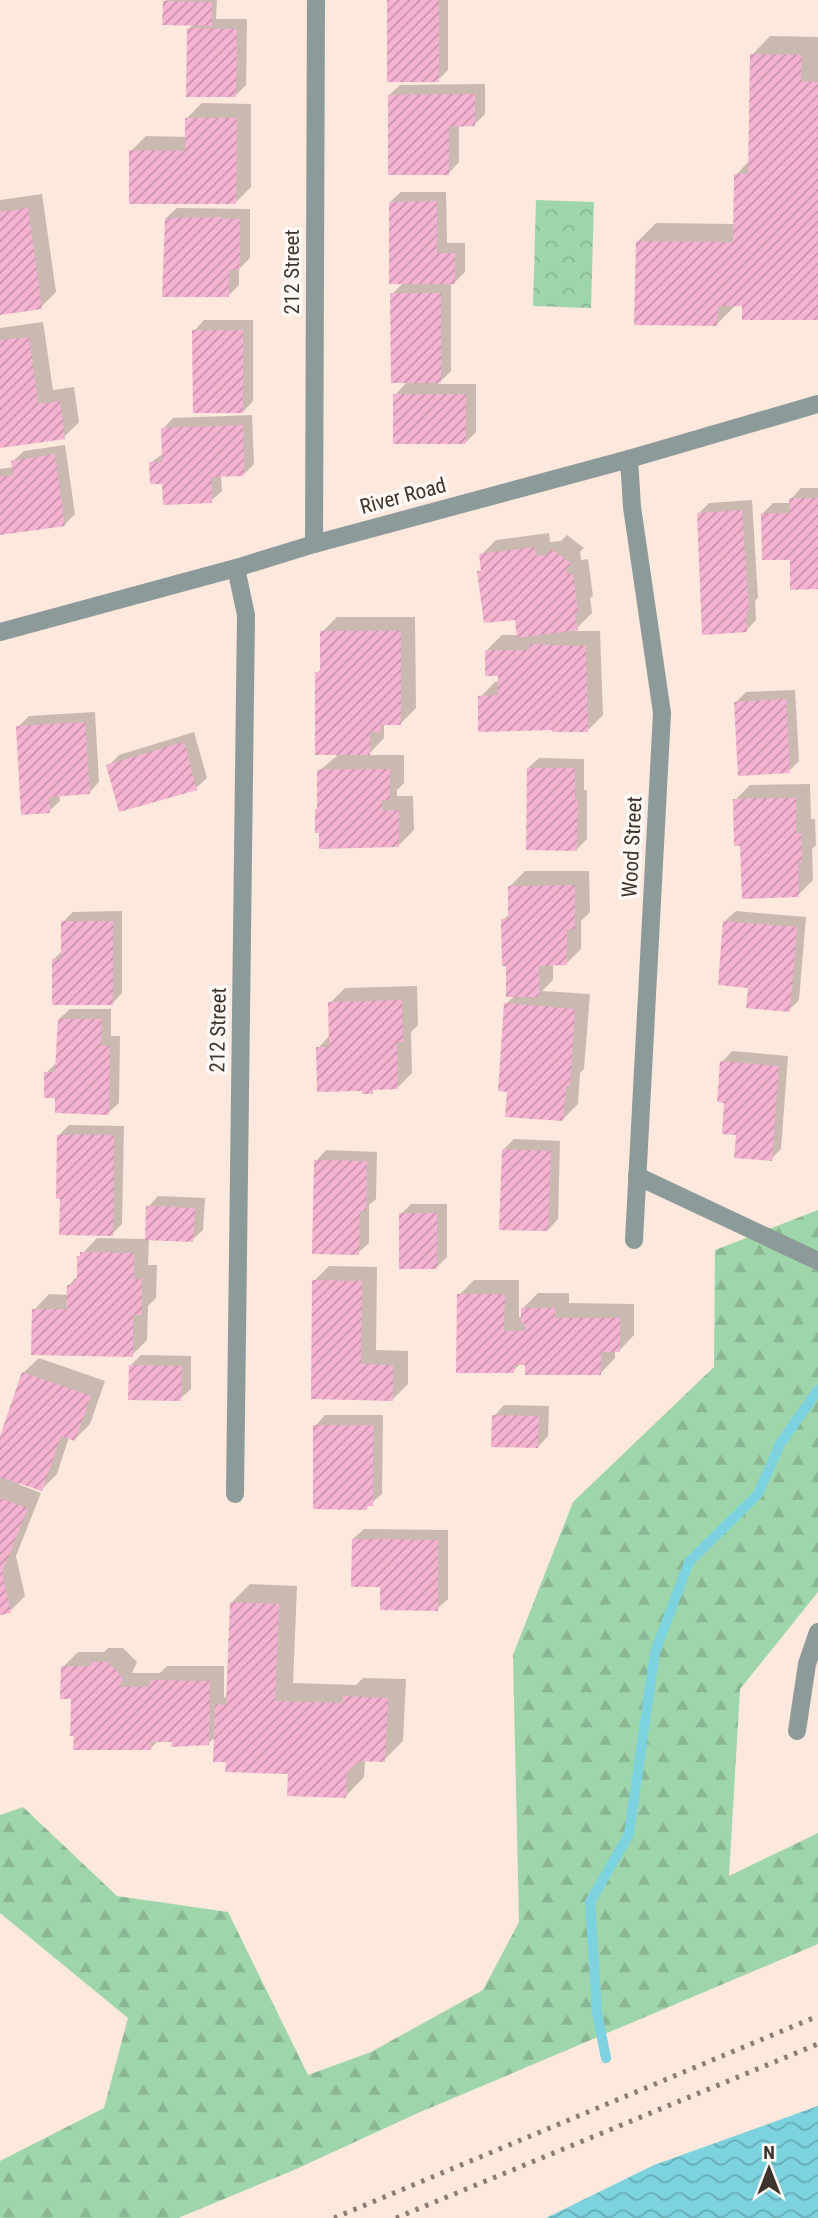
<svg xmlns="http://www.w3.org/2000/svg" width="818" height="2218" font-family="'Roboto Condensed',sans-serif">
	<defs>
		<pattern id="forest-firs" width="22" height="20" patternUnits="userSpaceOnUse" patternTransform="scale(1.75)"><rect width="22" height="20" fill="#9fd5ab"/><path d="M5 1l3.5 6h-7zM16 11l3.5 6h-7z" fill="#8ab793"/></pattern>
		<pattern id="park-crowns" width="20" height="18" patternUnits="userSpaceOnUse" patternTransform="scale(1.75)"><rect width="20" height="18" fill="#9fd5ab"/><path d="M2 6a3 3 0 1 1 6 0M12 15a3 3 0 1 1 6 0" fill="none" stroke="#8ab793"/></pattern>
		<pattern id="water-waves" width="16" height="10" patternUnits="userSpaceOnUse" patternTransform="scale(1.75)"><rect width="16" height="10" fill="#7cd2df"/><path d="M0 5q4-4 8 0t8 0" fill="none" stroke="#67abb5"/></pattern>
		<pattern id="building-hatch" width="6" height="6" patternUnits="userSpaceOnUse" patternTransform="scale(1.75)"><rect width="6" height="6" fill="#f5b3d1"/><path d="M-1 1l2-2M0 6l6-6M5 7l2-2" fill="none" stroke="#c892aa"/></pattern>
	</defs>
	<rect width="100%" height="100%" fill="#fce8dc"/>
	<!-- forest -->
	<path fill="url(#forest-firs)" d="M818,1210V1592L740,1689L729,1876L818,1833V1944L418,2113L294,2170L178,2218H0V2161L104,2108L128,2018L0,1913V1815L23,1807L117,1896L228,1912L308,2075L371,2052L483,1990L519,1922L513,1655L573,1502L714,1367L715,1250Z"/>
	<!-- park -->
	<path fill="url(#park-crowns)" d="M536,200L594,202L591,308L533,306Z"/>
	<!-- water -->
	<path fill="url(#water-waves)" d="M818,2106V2218H546L654,2165Z"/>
	<!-- shadow -->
	<g fill="#0003">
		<path d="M166,0H217L216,19H247L246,85L236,95L188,29L194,24L164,2Z"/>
		<path d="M389,0H448V70L438,80Z"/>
		<path d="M770,36L818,37V319L736,305L717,324L637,242L656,223L735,224L736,175L750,160L752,55Z"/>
		<path d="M485,84V114L475,124L459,125V162L449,173L389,95L400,85Z"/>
		<path d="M202,103L251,104V187L236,202L131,151L146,136L187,137V118Z"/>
		<path d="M401,192H446L447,243H465V272L455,282H451V371L438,384H476V432L466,442L395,395L408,381L392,294L404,282L390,202Z"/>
		<path d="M42,194L56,292L41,307L0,313V200Z"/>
		<path d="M177,208L250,209V258L239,269V285L228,296L166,218Z"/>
		<path d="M204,320H253V401L243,412L194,331Z"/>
		<path d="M43,322L53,390L74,387L79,422L64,437L0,446V328Z"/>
		<path d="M252,415L254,464L243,475H221L222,491L211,501L163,482L150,463L164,453L163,429L173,418Z"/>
		<path d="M65,445L75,514L64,525L0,533V469L14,467L13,461L24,451Z"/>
		<path d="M801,488H818V587L792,558L762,514L773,503H791V499Z"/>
		<path d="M752,500L758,598L755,601L756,620L746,631L699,513L709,503Z"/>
		<path d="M549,533L550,542L561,541L567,535L584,548L580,552L581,560L588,559L593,596L590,598L592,613L574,631H600L603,715L588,730L491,728L480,697L495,682L500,681V674L487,650L502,635H519L516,618L479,572L483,568L481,555L496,540Z"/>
		<path d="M337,617H415L416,708L401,723H387L384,726V738L368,755H404V783L397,790V796H413L414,830L399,845L319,808L318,772L340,753L317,673L322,668V632Z"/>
		<path d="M795,690L799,761L789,771L736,702L746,692Z"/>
		<path d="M95,712L99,782L89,793L59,794L60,801L49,811L18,727L29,716Z"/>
		<path d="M194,732L207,778L196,788L108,766L119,755Z"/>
		<path d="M539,758L584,759V790H587V839L577,849L528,768Z"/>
		<path d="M810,784L811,819H815L816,845L812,849L813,880L798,895L742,844L735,800L750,785Z"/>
		<path d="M525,871H589L590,912L581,921V949L566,964H553V980L542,991L590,994L584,1069L580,1073L578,1104L563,1119L509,1090L506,1004L515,995L503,920L510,913V886Z"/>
		<path d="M122,911V993L112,1004L54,959L63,950V922L73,912Z"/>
		<path d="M736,911L806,917L799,1000L789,1010L750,986L725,921Z"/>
		<path d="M417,986L418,1025L411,1032L412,1073L397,1088H375L372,1092L318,1048L330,1035V1003L345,988Z"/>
		<path d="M70,1009H111V1036H120L119,1103L108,1113L57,1097L46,1073L56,1063L59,1019Z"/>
		<path d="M732,1051L788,1056L781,1149L771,1159L738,1133L726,1101L722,1062Z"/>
		<path d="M69,1125L124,1126L122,1224L112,1234L59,1135Z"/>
		<path d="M514,1139L560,1141L558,1219L548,1230L503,1150Z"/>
		<path d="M326,1150L377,1152L376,1199L369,1205V1243L358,1253L316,1161Z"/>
		<path d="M158,1196L205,1198L203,1230L192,1240L149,1238L148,1265H157L156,1298L148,1306L147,1340L132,1355L34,1310L49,1294L68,1295V1286L78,1276L79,1257L97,1238L147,1239L148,1207Z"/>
		<path d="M411,1204H447V1257L437,1267L401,1214Z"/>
		<path d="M329,1266L377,1267L376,1350L408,1351V1384L393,1399L312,1398L314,1281Z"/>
		<path d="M474,1280H519V1317H523V1308L538,1293H569V1303L634,1304V1335L619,1351H615V1358L600,1374L527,1363H521L513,1371L459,1295Z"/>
		<path d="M141,1355L191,1356V1389L180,1399L130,1366Z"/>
		<path d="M39,1358L105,1381L90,1424L75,1439L69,1437L57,1474L42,1489L19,1481L18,1484L41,1493L16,1556L25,1596L10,1611L0,1613V1442L23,1373Z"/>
		<path d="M504,1405L549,1406L548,1436L538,1447L494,1416Z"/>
		<path d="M325,1415H383L382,1494L366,1508L315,1426Z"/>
		<path d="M364,1529L448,1530V1599L437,1609L382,1586L353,1539Z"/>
		<path d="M250,1584L297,1586L293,1683L356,1685L363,1678L406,1679L403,1741L384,1760L365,1759L364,1777L346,1796L290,1773L227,1761L216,1736L208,1744L159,1740L151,1748L72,1698L63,1667L78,1652H104L108,1648H123L137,1662L132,1673H160L167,1666H224V1698L228,1694L231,1603Z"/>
	</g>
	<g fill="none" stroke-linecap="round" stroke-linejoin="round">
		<!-- stream -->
		<path stroke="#7cd2df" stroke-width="10" d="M606,2058L597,2013L590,1902L629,1834L655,1652L689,1562L758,1494L780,1444L818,1390"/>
	</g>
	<!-- building -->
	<g fill="url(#building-hatch)">
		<rect x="387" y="0" width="52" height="82"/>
		<path d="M163,1L212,2V26L162,25Z"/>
		<path d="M187,28L237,29L236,97H186Z"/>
		<path d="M750,54L802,55L801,81L818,82V320H742V306H718L717,326L634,325L636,241L733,242L734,174H748Z"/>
		<path d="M475,94V126L449,127V175H388V95Z"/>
		<path d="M185,118H237L236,204H129V150L185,151Z"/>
		<path d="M437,201V253H455V284H389V202Z"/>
		<path d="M28,208L42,309L0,315V212Z"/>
		<path d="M221,217V219H240V270H229V297H162L165,218Z"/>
		<path d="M390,293H441V383H391Z"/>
		<path d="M192,330H243V413H193Z"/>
		<path d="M29,337L38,404L60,401L65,439L0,448V340Z"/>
		<rect x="393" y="394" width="73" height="50"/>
		<path d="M243,425L244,476L211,477L212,503L163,505L162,484H150L149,462H162L161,428Z"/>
		<path d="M55,454L65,526L0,535V477L13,475L11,461Z"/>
		<path d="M789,498H818V589L790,590V560H762L761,513H790Z"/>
		<path d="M742,510L749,610L746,611L747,632L702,635L697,513Z"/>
		<path d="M535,547L536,556L547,555L551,549L571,563L566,569L567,574L573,573L578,612L575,613L578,630L517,638L515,620L484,623L477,571H481L479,554Z"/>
		<path d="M320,631H401V725H381V732H370V755H315V672H320Z"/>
		<path d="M529,644L586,646L588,732H552V730L478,732V696L498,695V676H485V650H529Z"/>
		<path d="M786,699L790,773L738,776L734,702Z"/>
		<path d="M85,722L90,794L49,797L50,813L21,815L16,726Z"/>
		<path d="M184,742L197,790L119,812L106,765Z"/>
		<path d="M527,768H575V800H578L577,851L526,850Z"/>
		<path d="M320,769H390V800H382V810H399V847L319,849V833H315V809H317V771Z"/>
		<path d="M796,798V833H801L802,862H798L799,897L742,899L740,846H734L733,799Z"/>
		<path d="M575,885V929H567V965L539,966V997H506V966H502L501,919H508V886Z"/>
		<path d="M61,921H113V1005H52V959H61Z"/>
		<path d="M723,921L797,927L790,1012L746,1008L748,988L718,985Z"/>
		<path d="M402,1000L403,1042H397L398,1089L373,1090V1094H362V1091L317,1092L316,1047H329L328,1002Z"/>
		<path d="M504,1003L575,1009L570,1086H566L563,1121L505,1117L507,1092L498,1091Z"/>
		<path d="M58,1019H102L101,1046H110L109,1115L55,1113V1098H44V1072H55Z"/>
		<path d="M720,1061L779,1066L772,1161L734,1158L736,1135L722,1134L724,1103L717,1102Z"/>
		<path d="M57,1135H114L113,1236L59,1235L60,1199H56Z"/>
		<path d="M502,1149L551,1151L548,1231L499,1230Z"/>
		<path d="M314,1160L367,1161L366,1211H360L359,1255L312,1254Z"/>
		<path d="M146,1206L195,1208L193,1242L145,1240Z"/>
		<rect x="399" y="1213" width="38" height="56"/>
		<path d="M80,1252L134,1253V1279H142V1315H133V1357L31,1355L32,1309H70L66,1307L67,1285H73L74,1279H77V1256H80Z"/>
		<path d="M312,1280L362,1281L361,1364L393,1365V1401L311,1399Z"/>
		<path d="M457,1294H505L504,1331H525V1323H521V1308H555V1318H620V1352H601V1375H525V1365H514V1373H456Z"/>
		<path d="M129,1365L182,1366L181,1401L128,1400Z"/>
		<path d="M22,1372L91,1396L75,1441L61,1436L42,1491L0,1477V1436Z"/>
		<path d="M492,1415L539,1416L538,1448L491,1447Z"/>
		<path d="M313,1425H373V1506H367V1510L313,1509Z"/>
		<path d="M0,1498L28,1508L2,1572L11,1613L0,1615Z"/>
		<path d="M352,1539L438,1540V1611L380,1610V1587H351Z"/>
		<path d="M230,1602L279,1604L275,1701L342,1703L343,1696L388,1698L385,1762L359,1761L347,1772L346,1798L287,1796L288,1774L225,1772L226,1762H213L215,1704L226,1705Z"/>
		<path d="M91,1662H108L123,1678L119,1687H148L151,1680L210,1681L209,1745L171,1747L172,1742H151V1750H73L74,1736H70L71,1699H60L61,1666H91Z"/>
	</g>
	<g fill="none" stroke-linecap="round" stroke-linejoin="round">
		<!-- minor -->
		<g stroke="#8c9a9a" stroke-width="18">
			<path d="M629,459L632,507L662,713L634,1240"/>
			<path d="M314,544L316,0"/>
			<path d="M0,632L236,568L314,544L629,459L818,404"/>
			<path d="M637,1176L818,1261"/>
			<path d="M235,1494L246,615L236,568"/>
			<path d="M797,1731L807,1664L818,1632"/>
		</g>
		<!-- rail -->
		<g stroke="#8b7d75" stroke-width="5" stroke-dasharray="3.5 7" stroke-linecap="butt">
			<path d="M334,2218L818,2016"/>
			<path d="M396,2218L818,2044"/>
		</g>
	</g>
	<g text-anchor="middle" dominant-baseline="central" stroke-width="7" stroke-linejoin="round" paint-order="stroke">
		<!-- street labels -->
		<g font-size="21" fill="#3e342e" stroke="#fef9f5">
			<text transform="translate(292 272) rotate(-90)">212 Street</text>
			<text transform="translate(403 496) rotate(-15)">River Road</text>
			<text transform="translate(632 847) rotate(-87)">Wood Street</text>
			<text transform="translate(218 1030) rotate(-89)">212 Street</text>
		</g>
	</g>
	<!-- north arrow -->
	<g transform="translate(769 2169)" stroke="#fef9f5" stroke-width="5" paint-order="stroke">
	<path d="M0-5L12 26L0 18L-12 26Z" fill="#3e342e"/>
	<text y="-10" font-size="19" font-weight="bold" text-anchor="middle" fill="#3e342e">N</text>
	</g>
</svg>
